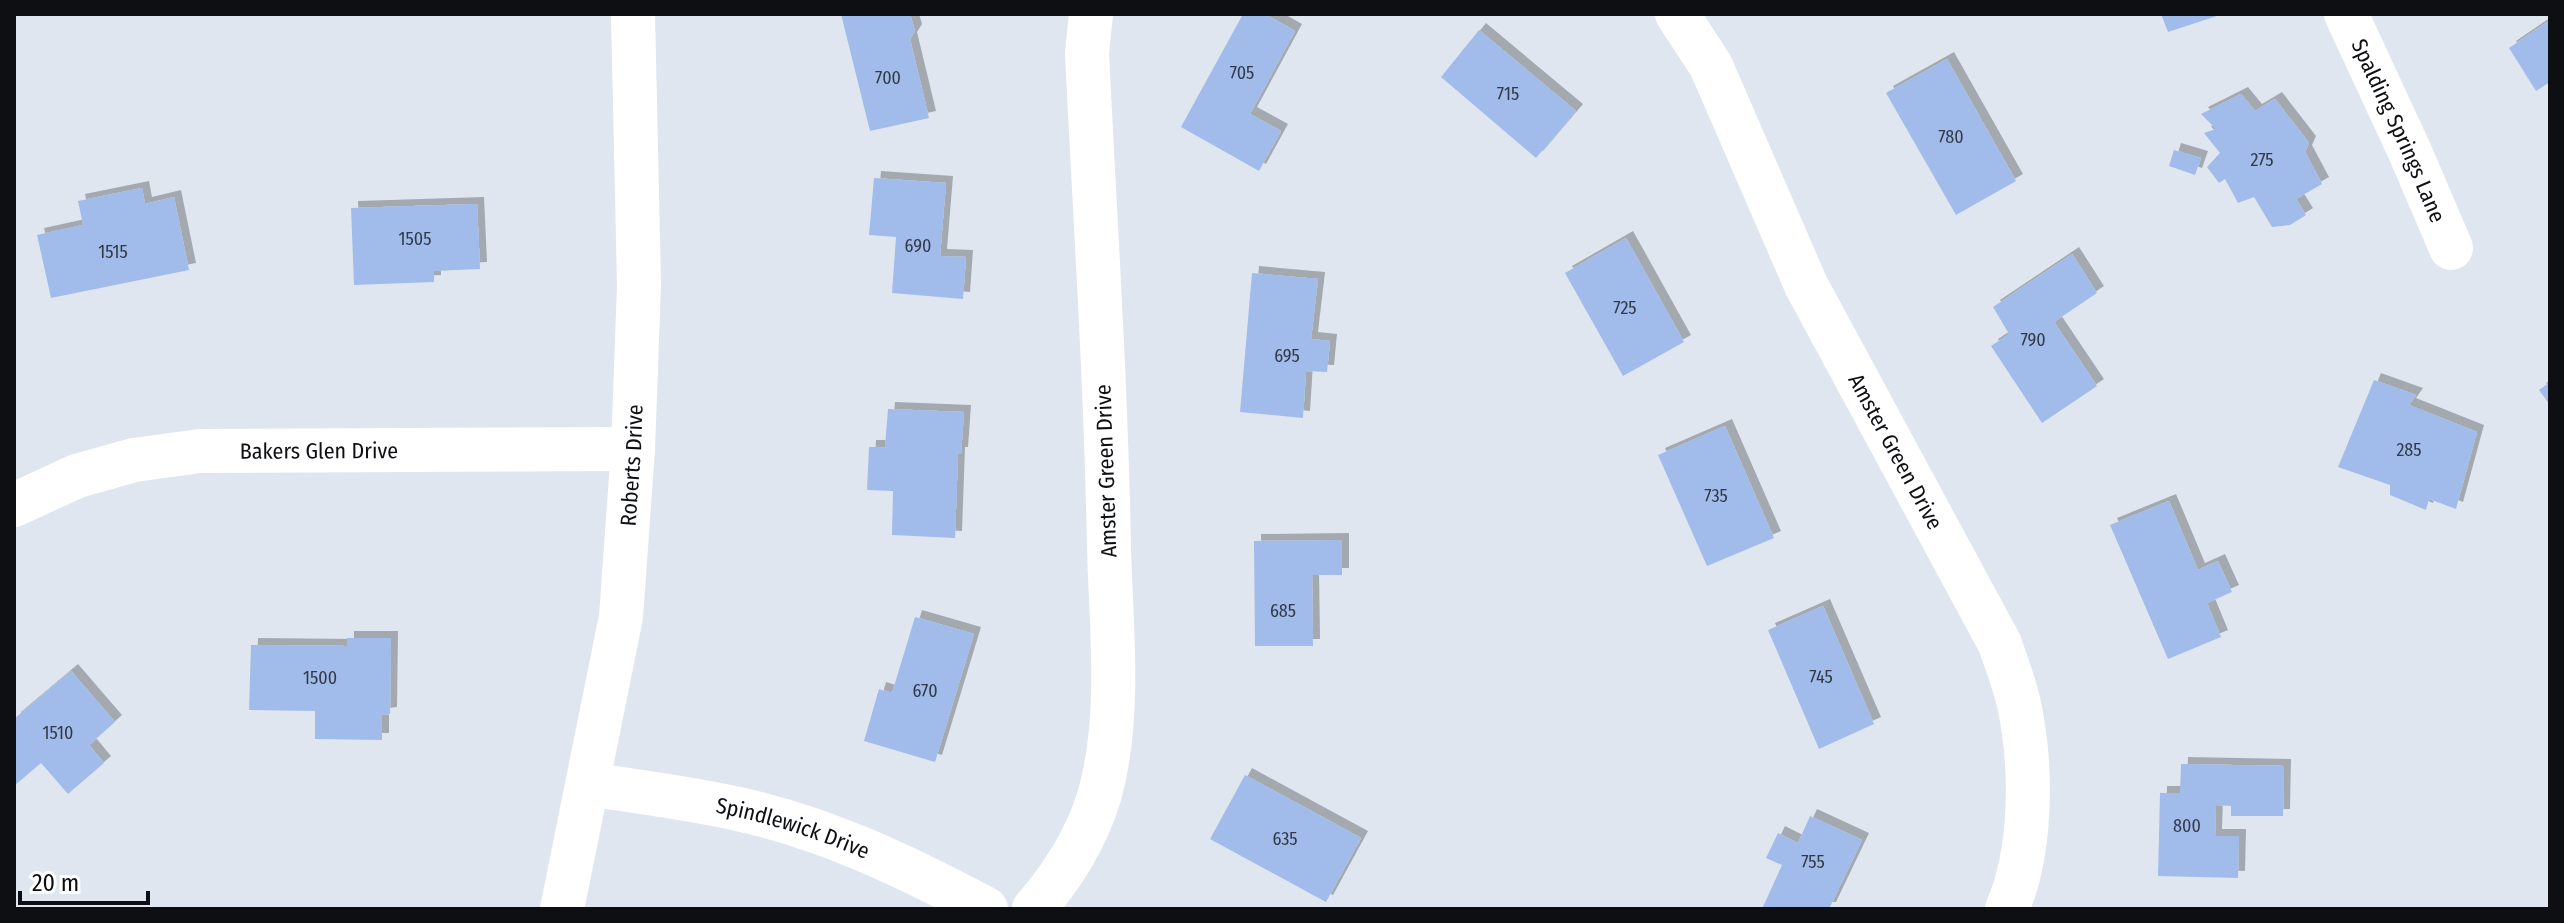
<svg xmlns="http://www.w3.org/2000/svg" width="2564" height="923" font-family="'Fira Sans Condensed',sans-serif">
	<defs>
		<filter id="shadow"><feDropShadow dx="7" dy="-7" stdDeviation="0" flood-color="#0004"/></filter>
	</defs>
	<rect width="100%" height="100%" fill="#e0e6f0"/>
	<!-- building -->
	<g fill="#a1bcea" filter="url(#shadow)">
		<path d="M841,14H910L915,31L910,39L929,118L870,131Z"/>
		<path d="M1243,14H1265L1295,31L1250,114L1281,131L1259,171L1181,127Z"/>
		<path d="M2161,14H2220V15L2168,32Z"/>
		<path d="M2550,20V82L2536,91L2509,48Z"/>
		<path d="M1479,30L1576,111L1536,158L1441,77Z"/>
		<path d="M1947,59L2016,181L1956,215L1886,93Z"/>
		<path d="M2241,94L2255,111L2275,99L2309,143L2305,152L2322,184L2296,199L2306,215L2290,225L2272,227L2254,197L2238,203L2225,179L2219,183L2207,167L2220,153L2204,133L2216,129L2201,114Z"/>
		<path d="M2174,150L2201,158L2195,175L2169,166Z"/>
		<path d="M874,178L946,183L940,256L966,257L963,299L892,293L896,237L869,235Z"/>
		<path d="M142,188L145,204L174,197L189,270L51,298L37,235L83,225L78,201Z"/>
		<path d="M477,204L480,269L434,271V282L354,285L351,208Z"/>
		<path d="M1626,238L1684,342L1623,376L1565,273Z"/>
		<path d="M2072,254L2097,293L2054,322L2097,386L2042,423L1991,346L2009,334L1993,307Z"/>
		<path d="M1252,273L1318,279L1311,339L1330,341L1327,372L1306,371L1303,418L1240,412Z"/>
		<path d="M2374,380L2416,395L2409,405L2477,432L2456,509L2429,499L2426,510L2390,495V485L2338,467Z"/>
		<path d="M2550,382V405L2539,390Z"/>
		<path d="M888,409L964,412L961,454H958L955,538L892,535L893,491L867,490L869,447H885Z"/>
		<path d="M1725,426L1774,538L1707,566L1658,455Z"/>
		<path d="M2169,501L2198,570L2218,561L2232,592L2207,603L2221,637L2168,659L2110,525Z"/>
		<path d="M1342,540V575H1312L1313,646H1255L1254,541Z"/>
		<path d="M1823,606L1874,724L1819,749L1768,630Z"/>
		<path d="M915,617L974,634L935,762L864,741L879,689L892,693Z"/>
		<path d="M347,638H391L390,714L382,715V740L315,739V711L249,710L251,645L347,646Z"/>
		<path d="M71,671L115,722L89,745L104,763L68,794L41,763L14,786V719Z"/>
		<path d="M2181,764L2284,766L2283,816H2231V806L2216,805L2215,836H2239L2238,878L2158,876L2160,793H2180Z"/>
		<path d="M1245,775L1361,838L1326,902L1210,839Z"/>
		<path d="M1810,816L1862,840L1829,909H1762L1782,865L1766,858L1778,833L1798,843Z"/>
	</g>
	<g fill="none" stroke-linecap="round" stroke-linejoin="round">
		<!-- minor -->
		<g stroke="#fff" stroke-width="44">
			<path id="s1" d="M1677,14L1711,66L1806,285L2000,644C2007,666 2016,687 2020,709C2032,769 2032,852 2007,909"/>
			<path id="s2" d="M2346,14L2410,152L2451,248"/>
			<path id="s3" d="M14,505L77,476L134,460L200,451L633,449"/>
			<path id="s4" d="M588,784C638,792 689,798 738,809C826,828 907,867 986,909"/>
			<path id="s5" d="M562,909L621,617L633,449L639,285L633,14"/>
			<path d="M1034,909C1066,872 1094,826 1104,777C1120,703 1111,624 1109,548C1106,383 1095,218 1087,53L1091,14"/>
		</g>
	</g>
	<g text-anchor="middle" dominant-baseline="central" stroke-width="6" stroke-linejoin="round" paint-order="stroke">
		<!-- number labels -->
		<g font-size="18" fill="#323a48">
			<text x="1242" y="73">705</text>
			<text x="888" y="78">700</text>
			<text x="1508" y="94">715</text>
			<text x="1951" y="137">780</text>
			<text x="2262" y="160">275</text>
			<text x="415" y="239">1505</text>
			<text x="918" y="246">690</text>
			<text x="113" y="252">1515</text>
			<text x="1625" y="308">725</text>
			<text x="2033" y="340">790</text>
			<text x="1287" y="356">695</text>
			<text x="2409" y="450">285</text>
			<text x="1716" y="496">735</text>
			<text x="1283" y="611">685</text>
			<text x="1821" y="677">745</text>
			<text x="320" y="678">1500</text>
			<text x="925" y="691">670</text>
			<text x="58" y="733">1510</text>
			<text x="2187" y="826">800</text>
			<text x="1285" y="839">635</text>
			<text x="1813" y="862">755</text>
		</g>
		<!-- street labels -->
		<g font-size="22" fill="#0d0f12" stroke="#fff">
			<text stroke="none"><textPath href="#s2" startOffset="128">Spalding Springs Lane</textPath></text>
			<text stroke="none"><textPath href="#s3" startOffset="314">Bakers Glen Drive</textPath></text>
			<text stroke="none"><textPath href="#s1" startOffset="490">Amster Green Drive</textPath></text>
			<text stroke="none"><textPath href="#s5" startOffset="450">Roberts Drive</textPath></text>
			<text transform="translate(1106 471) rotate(-92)">Amster Green Drive</text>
			<text stroke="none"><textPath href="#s4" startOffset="210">Spindlewick Drive</textPath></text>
		</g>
	</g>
	<!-- border -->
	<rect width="2564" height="923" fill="none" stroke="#0d0f12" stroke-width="32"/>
	<!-- scale -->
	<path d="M20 891v12h128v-12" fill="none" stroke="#0d0f12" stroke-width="4"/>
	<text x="32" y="891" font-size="24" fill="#0d0f12" stroke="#ffffff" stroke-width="6" paint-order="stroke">20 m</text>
</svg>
